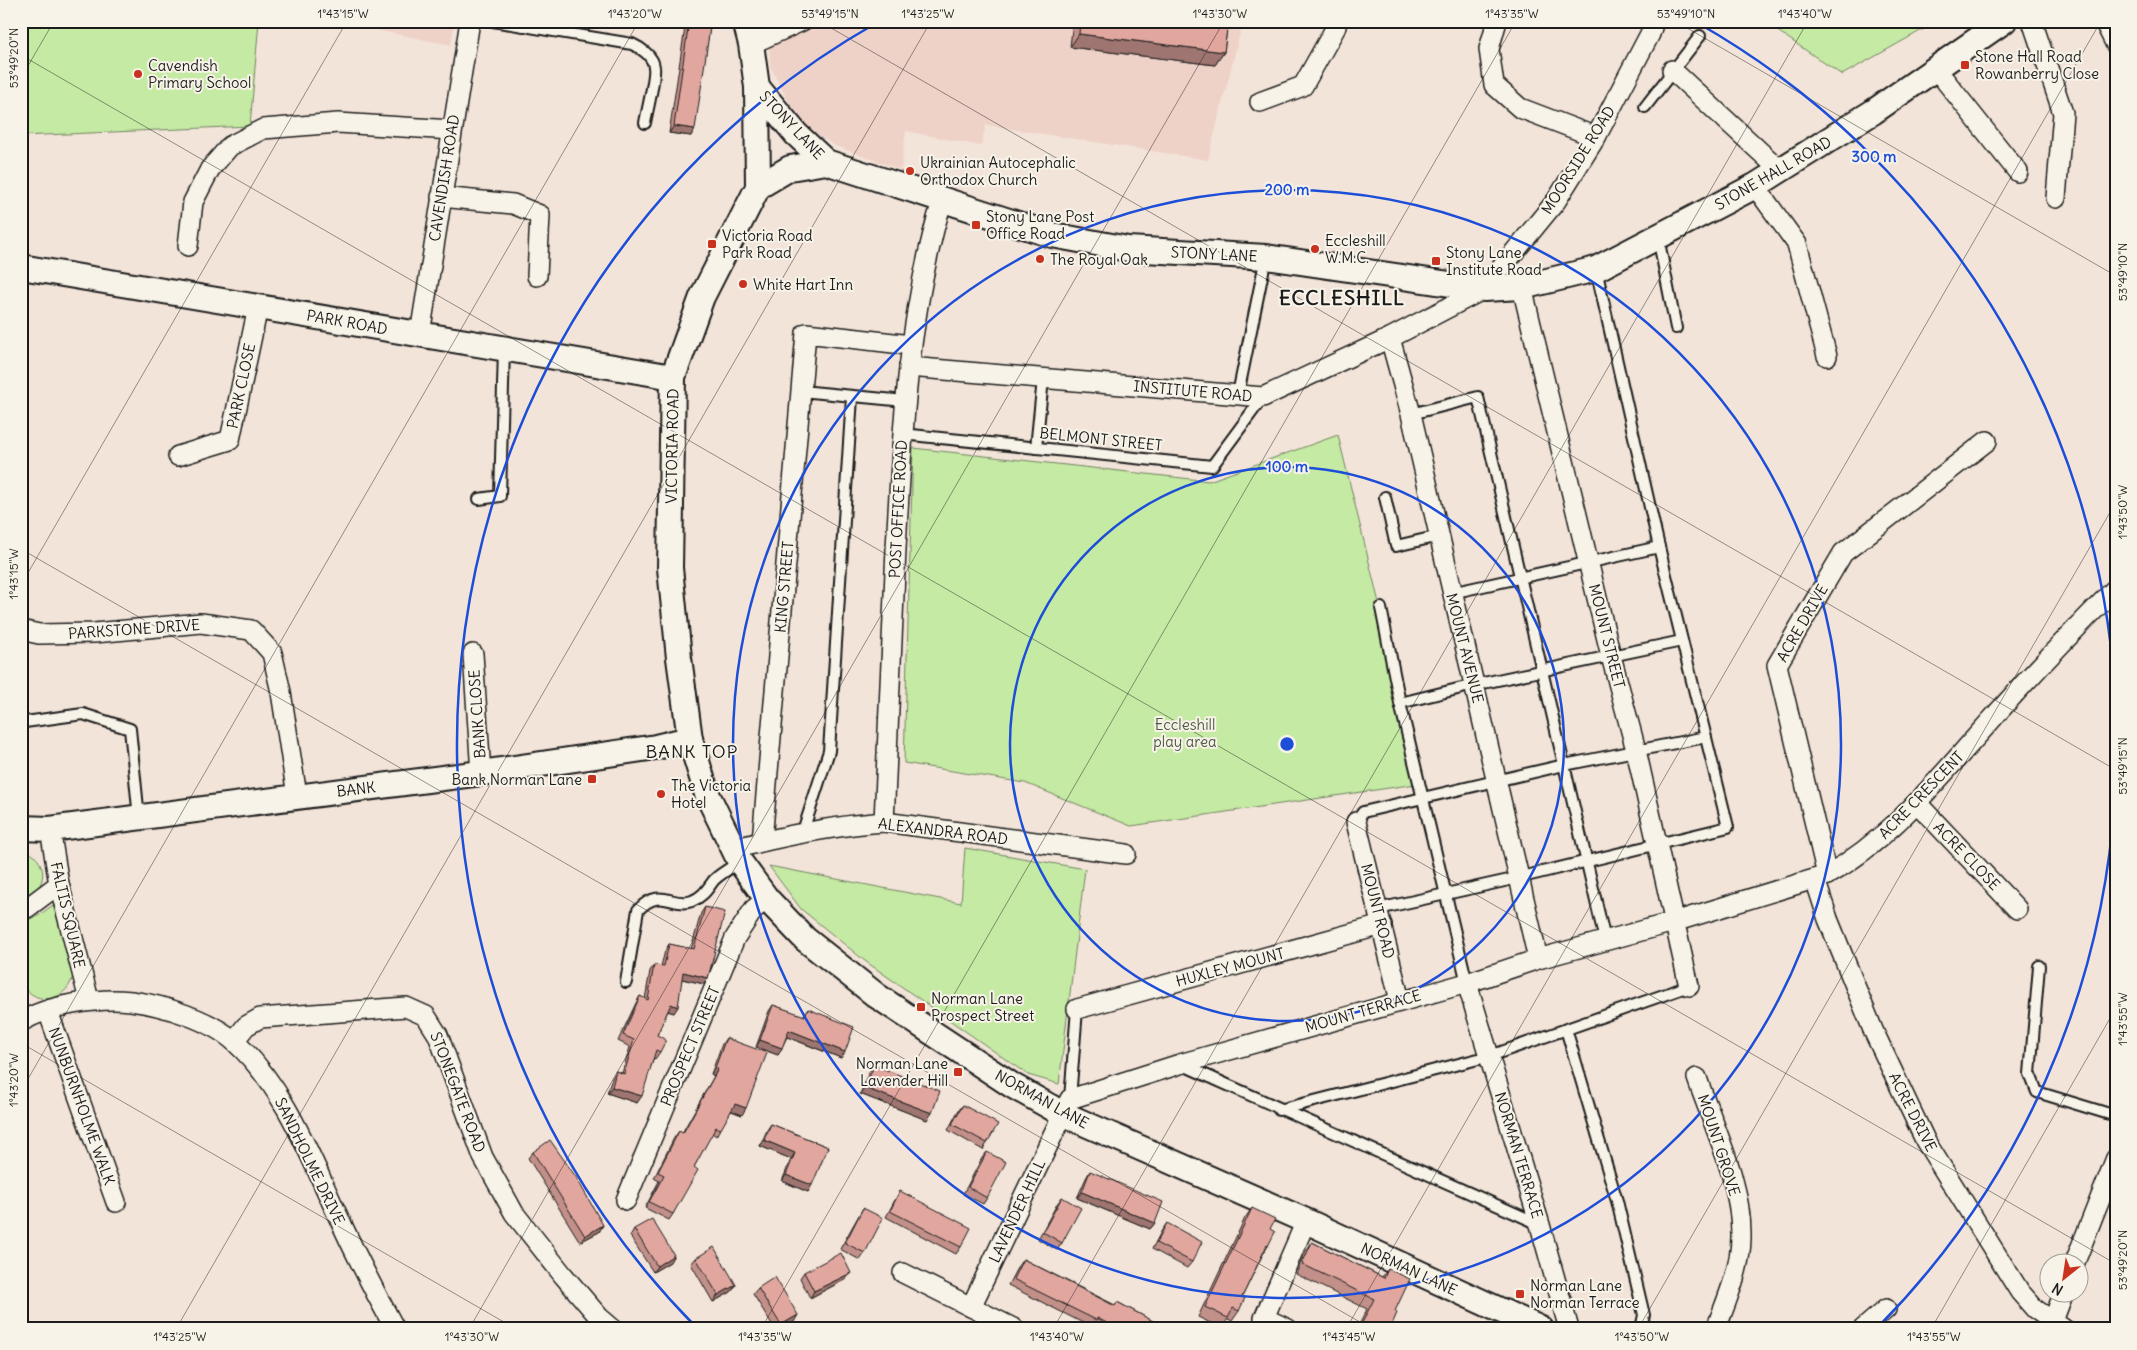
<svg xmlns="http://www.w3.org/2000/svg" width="2137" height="1350" font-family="Delius,sans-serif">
	<rect width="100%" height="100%" fill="#f3e4d9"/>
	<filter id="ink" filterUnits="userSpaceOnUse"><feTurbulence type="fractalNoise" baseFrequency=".02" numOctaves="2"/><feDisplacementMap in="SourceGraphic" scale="10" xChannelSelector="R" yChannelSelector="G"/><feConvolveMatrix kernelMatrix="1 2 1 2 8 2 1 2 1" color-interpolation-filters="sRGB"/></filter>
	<g filter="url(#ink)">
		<!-- built -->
		<g fill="#eed2c8">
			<path d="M331,21H455L451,45Z"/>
			<path d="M768,21H1243L1208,160L986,125L981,146L906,131L901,170L833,145L807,127L791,107L770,66Z"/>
		</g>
		<!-- green -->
		<g fill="#c5eaa4" stroke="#708360">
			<path d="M21,21H259L250,126L21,136Z"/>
			<path d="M1763,21H1938L1842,75Z"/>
			<path d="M1338,435L1423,783L1131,826L1025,783L904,763L913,448L1209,481Z"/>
			<path d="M21,848C50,859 50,889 21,900Z"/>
			<path d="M965,848L1085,869L1059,1084L1028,1075L865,961L801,909L769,866L961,903Z"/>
			<path d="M53,905L74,971C70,1001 37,1009 21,983V922L38,916Z"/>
		</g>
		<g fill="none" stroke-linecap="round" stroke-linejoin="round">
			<!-- service casing -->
			<g stroke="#1c1c1c" stroke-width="14">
				<g id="service">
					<path d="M493,21L632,44C641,48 653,56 654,67C656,76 647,111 645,123"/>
					<path d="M1645,107L1700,36"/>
					<path d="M1658,237L1676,328"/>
					<path d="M801,391L905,401"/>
					<path d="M1238,394L1266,257"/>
					<path d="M1411,414L1478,397L1605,940"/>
					<path d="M902,434L1212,466L1263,397"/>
					<path d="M1036,448L1043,379"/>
					<path d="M1385,497L1396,546L1439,536"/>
					<path d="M479,499L500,496L504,349"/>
					<path d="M1451,593L1659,547"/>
					<path d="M1381,608L1400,703L1467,983"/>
					<path d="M1400,703L1474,685L1682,641"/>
					<path d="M25,722L83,714L130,729L139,818"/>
					<path d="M1356,822L1363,812L1564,765L1706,737"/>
					<path d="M802,834L829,751L852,397"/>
					<path d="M1378,909L1518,878L1728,827L1659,547L1596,269"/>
					<path d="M2039,966L2030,1074L2037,1092L2116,1116"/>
					<path d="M626,982L638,910C661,886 672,908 692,901C704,896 707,889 714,880C721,873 732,867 740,862"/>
					<path d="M1566,1029L1617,1201L1644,1315L1641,1329"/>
					<path d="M1183,1065L1539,1224"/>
					<path d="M1070,1099L1077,1009"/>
					<path d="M1279,1110L1490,1056L1689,986"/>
				</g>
			</g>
			<!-- minor casing -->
			<g stroke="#1c1c1c" stroke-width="22">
				<g id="minor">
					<path d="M1497,21L1489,49L1494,85L1520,108L1596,137"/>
					<path d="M2032,21L2063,113L2056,198"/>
					<path d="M2104,21L2116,45"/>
					<path d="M751,44L802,21"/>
					<path d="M1936,69L2018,172"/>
					<path d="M1672,70L1781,171"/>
					<path d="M1260,102L1303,86L1336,27V21"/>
					<path d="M1755,186L1797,244L1827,356"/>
					<path d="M441,197L513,204L540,215L537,276"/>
					<path d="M188,246L193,202L210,169L230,146L263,129L338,123L452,130"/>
					<path d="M1522,287L1611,656L1636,750L1689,986"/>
					<path d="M420,334L470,21"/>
					<path d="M1390,338L1411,414L1538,959"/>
					<path d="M909,367L1263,397L1390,338L1484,289L1556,201L1596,137L1650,34L1654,21"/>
					<path d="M178,456L230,440L258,307"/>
					<path d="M21,630L39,634L94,633L201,623L251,630L272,653L281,692L297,796"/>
					<path d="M473,654L481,773"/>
					<path d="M1917,803L2017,909"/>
					<path d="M884,822C888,731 892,640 896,549C902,431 908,314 942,201"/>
					<path d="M1356,822L1400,1001"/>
					<path d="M50,829L59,884L89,1000"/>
					<path d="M762,841L806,333L911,345"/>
					<path d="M733,849C782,836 833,826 884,822L1126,854"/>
					<path d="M1827,875L1777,665L1843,553L1987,441"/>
					<path d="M1815,879L1828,919L1873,1030L1926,1142L2020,1292L2035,1309L2064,1329"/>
					<path d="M21,908H27L59,884"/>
					<path d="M1467,983L1540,1225L1569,1329"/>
					<path d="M1077,1009L1382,925"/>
					<path d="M48,1011L116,1202"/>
					<path d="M21,1022C48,1005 100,997 131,1001C163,1005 211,1020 235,1042C285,1088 309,1154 337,1214C355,1253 374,1291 395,1329"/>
					<path d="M234,1041L246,1026L260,1018L406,1007L426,1016L438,1035L483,1157L514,1213L563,1275L599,1317L613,1329"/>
					<path d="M1697,1078C1714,1128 1742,1183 1741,1237C1741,1268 1727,1299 1716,1329"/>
					<path d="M626,1200L735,938L754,909L767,899"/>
					<path d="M2075,1262L2116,1158"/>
					<path d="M903,1273L1015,1329"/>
					<path d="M971,1307L1070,1099L1180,1064L1467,983L1538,959L1674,922L1827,875C1891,839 1937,780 1985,727C2027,679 2071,633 2116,588"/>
					<path d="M1288,1329L1264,1318L1306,1221"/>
					<path d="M1863,1329L1886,1309"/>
					<path d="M2048,1329L2053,1321L2064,1292"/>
				</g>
			</g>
			<!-- tertiary casing -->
			<g stroke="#1c1c1c" stroke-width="28">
				<g id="tertiary">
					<path d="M745,21L751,44L757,87L758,187L702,297L673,377L670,568L679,658L690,739L707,794L740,862L767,899L805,939L877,996L1013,1086L1063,1114L1306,1221L1541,1329"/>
					<path d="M757,87L796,134L826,162"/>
					<path d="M758,187L790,168L826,162L1052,235L1128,249L1266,257L1484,289L1522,287L1596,269L1755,186L1873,112L2004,21"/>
					<path d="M21,267L673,377"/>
					<path d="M21,828L50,829L481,773L656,747L690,739"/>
				</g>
			</g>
			<!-- service -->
			<use href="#service" stroke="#f7f3e8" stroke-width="10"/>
			<!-- minor -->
			<use href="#minor" stroke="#f7f3e8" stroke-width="19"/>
			<!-- tertiary -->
			<use href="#tertiary" stroke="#f7f3e8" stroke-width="24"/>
		</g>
		<!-- wall -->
		<g fill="#c29089" stroke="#1c1c1c">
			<path d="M686,21H711L691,136L669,133Z"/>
			<path d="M1073,21H1228L1224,52L1215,65L1070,47Z"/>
			<path d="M705,907L708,978L704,984L682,979L674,1013L668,1011L657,1035L660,1052L655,1059L654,1058L637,1103L607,1093L612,1078L616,1071L622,1073L630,1047L618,1041L636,1003L640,996L645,999L650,971L654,965L661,966L665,951L669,944L691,949L701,913Z"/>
			<path d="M773,1005L803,1016L808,1009L841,1058L787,1037L778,1055L756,1047L769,1011Z"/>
			<path d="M726,1038L742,1115L731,1111L716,1136L712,1133L694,1167L673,1214L669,1220L645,1208L659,1181L654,1178L674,1138L679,1131L682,1133L714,1076L711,1074L722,1044Z"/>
			<path d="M874,1065L927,1120L860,1094L869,1072Z"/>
			<path d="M963,1105L987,1143L983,1150L948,1130L958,1111Z"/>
			<path d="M771,1124L828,1147L808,1192L782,1181L791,1159L760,1146L767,1130Z"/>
			<path d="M533,1152L603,1225L599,1232L580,1242L528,1158Z"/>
			<path d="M987,1152V1198L983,1204L963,1194L982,1158Z"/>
			<path d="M1090,1171L1155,1223L1150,1229L1077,1198L1086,1178Z"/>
			<path d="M900,1191L961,1247L956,1254L886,1217L896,1198Z"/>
			<path d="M1062,1197V1243L1057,1250L1038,1239L1057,1204Z"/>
			<path d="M863,1208L865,1253L860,1260L840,1249L859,1215Z"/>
			<path d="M1252,1208L1270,1229L1268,1246L1262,1256L1242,1297L1239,1311L1232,1321L1228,1319L1221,1328L1198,1317L1245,1218Z"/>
			<path d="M1167,1223L1192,1262L1187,1268L1152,1249L1162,1230Z"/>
			<path d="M634,1229L670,1262L653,1272L630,1236Z"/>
			<path d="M1312,1242L1382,1277L1388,1269L1395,1311L1390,1329H1357L1367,1309L1296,1274L1305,1252Z"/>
			<path d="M696,1258L736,1285L731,1292L713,1302L691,1264Z"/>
			<path d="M1023,1259L1115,1305L1117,1302L1168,1329H1102L1093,1324L1091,1327L1008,1285L1018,1266Z"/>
			<path d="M804,1272L846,1279L810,1298L800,1278Z"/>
			<path d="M758,1288L794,1322L782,1329H775L753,1294Z"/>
		</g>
		<!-- shaded-wall -->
		<g fill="#9e756f" stroke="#1c1c1c">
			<path d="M1079,34L1224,52L1215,65L1070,47Z"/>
			<path d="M674,126L695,129L691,136L669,133Z"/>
			<path d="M683,972L708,978L704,984L678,978Z"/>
			<path d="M671,1004L678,1007L674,1013L667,1011Z"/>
			<path d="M789,1030L845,1052L841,1058L785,1036Z"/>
			<path d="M760,1040L782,1048L778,1055L756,1047Z"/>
			<path d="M715,1068L718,1069L714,1076L711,1074Z"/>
			<path d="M612,1087L642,1096L637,1103L607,1093Z"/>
			<path d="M865,1088L932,1113L927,1120L860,1094Z"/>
			<path d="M735,1104L746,1108L742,1115L730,1110Z"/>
			<path d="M764,1140L795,1153L791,1159L760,1146Z"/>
			<path d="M786,1175L812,1185L808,1192L782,1181Z"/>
			<path d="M1082,1192L1155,1223L1150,1229L1077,1198Z"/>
			<path d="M603,1225L599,1232L580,1242L585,1236Z"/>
			<path d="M674,1255L670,1262L653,1272L657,1266Z"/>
			<path d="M851,1273L846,1279L810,1298L814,1291Z"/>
			<path d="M736,1285L731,1292L713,1302L718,1295Z"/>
			<path d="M798,1315L794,1322L782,1329H779L781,1325Z"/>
		</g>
		<!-- building -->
		<g fill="#e1a79f" stroke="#1c1c1c">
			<path d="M689,21H711L695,129L674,126Z"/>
			<path d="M1080,21H1228L1224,52L1079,34Z"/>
			<path d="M705,907L725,912L708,978L683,972L678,1007L671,1004L657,1035L666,1040L660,1052L656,1050L642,1096L612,1087L616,1071L624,1074L634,1040L623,1035L640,996L648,1000L654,965L664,966L669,944L694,949Z"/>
			<path d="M773,1005L805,1016L808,1009L854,1027L845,1052L789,1030L782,1048L760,1040Z"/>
			<path d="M726,1038L767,1053L746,1108L735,1104L721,1129L716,1127L694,1167L698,1170L673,1214L649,1202L664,1175L658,1172L679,1131L683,1133L718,1069L715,1068Z"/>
			<path d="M874,1065L940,1091L932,1113L865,1088Z"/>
			<path d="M963,1105L998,1124L987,1143L952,1124Z"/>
			<path d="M771,1124L828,1147L812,1185L786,1175L795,1153L764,1140Z"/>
			<path d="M550,1140L576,1177L603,1225L585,1236L533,1152Z"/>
			<path d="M987,1152L1006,1162L987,1198L968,1187Z"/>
			<path d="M1090,1171L1163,1202L1155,1223L1082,1192Z"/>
			<path d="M900,1191L971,1228L961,1247L890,1211Z"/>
			<path d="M1062,1197L1081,1208L1062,1243L1043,1232Z"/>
			<path d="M863,1208L883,1218L865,1253L845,1243Z"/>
			<path d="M1252,1208L1275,1219L1270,1229L1275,1232L1268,1246L1267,1245L1242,1297L1245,1298L1239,1311L1233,1308L1228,1318L1205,1307Z"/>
			<path d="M652,1219L674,1255L657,1266L634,1229Z"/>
			<path d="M1167,1223L1202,1242L1192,1262L1156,1243Z"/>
			<path d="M1312,1242L1384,1278L1388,1269L1410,1279L1395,1311L1397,1313L1390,1329H1359L1374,1299L1302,1264Z"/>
			<path d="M714,1247L736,1285L718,1295L696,1258Z"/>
			<path d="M841,1253L851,1273L814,1291L804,1272Z"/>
			<path d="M1023,1259L1115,1306L1117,1302L1168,1329H1119L1097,1318L1096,1320L1013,1279Z"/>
			<path d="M775,1277L798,1315L781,1325L758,1288Z"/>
			<path d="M948,1321L963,1329H943Z"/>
			<path d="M860,1322L874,1329H857Z"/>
		</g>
	</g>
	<!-- ticks -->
	<path fill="none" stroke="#1c1c1c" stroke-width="1" stroke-opacity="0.45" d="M819,21L2116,770M1675,21L2116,276M21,55L2116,1264M21,78L54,21M21,549L1372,1329M21,585L347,21M21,1043L516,1329M21,1091L639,21M176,1329L931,21M469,1329L1224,21M761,1329L1516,21M1053,1329L1808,21M1346,1329L2101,21M1638,1329L2116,502M1931,1329L2116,1008"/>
	<!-- distance rings -->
	<g fill="none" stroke="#1d4ed8" stroke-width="2.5">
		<circle cx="1287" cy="744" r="277"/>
		<circle cx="1287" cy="744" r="554"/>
		<path d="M2115 795A830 830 0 0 1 1879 1326M695 1326A830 830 0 0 1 878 22M1696 22A830 830 0 0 1 2115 693"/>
	</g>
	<!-- markers -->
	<g fill="#c8321e" stroke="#f7f3e8" stroke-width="2">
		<rect x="1960" y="60" width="10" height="10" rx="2.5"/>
		<circle cx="138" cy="74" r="5"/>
		<circle cx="910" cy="171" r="5"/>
		<rect x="971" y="220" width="10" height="10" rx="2.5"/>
		<rect x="707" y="239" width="10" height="10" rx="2.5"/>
		<circle cx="1315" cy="249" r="5"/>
		<circle cx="1040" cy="259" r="5"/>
		<rect x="1431" y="256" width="10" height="10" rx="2.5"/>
		<circle cx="743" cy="284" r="5"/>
		<rect x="587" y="774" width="10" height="10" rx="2.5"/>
		<circle cx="661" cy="794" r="5"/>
		<rect x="916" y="1002" width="10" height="10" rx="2.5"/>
		<rect x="953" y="1067" width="10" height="10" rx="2.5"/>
		<rect x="1515" y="1289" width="10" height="10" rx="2.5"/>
	</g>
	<g text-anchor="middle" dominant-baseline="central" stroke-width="4" stroke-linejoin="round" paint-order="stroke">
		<!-- poi labels -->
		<g font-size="15" fill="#1c1c1c" stroke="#f7f3e8" text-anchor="start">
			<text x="1975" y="56">Stone Hall Road<tspan x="1975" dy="17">Rowanberry Close</tspan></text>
			<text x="148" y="65">Cavendish<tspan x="148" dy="17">Primary School</tspan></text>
			<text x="920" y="162">Ukrainian Autocephalic<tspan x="920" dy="17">Orthodox Church</tspan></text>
			<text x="986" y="216">Stony Lane Post<tspan x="986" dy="17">Office Road</tspan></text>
			<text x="722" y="235">Victoria Road<tspan x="722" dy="17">Park Road</tspan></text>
			<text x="1325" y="240">Eccleshill<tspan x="1325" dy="17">W.M.C.</tspan></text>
			<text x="1446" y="252">Stony Lane<tspan x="1446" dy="17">Institute Road</tspan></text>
			<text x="1050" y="259">The Royal Oak</text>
			<text x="753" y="284">White Hart Inn</text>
			<text x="582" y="779" text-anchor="end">Bank Norman Lane</text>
			<text x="671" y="785">The Victoria<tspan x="671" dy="17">Hotel</tspan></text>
			<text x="931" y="998">Norman Lane<tspan x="931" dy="17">Prospect Street</tspan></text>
			<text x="948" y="1063" text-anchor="end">Norman Lane<tspan x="948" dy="17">Lavender Hill</tspan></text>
			<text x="1530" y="1285">Norman Lane<tspan x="1530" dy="17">Norman Terrace</tspan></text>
		</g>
		<!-- street labels -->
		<g font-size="15" fill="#1c1c1c" stroke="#f7f3e8">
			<text transform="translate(792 125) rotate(47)">STONY LANE</text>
			<text transform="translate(1578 160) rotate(-58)">MOORSIDE ROAD</text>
			<text transform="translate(1773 173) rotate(-30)">STONE HALL ROAD</text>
			<text transform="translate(444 178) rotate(-81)">CAVENDISH ROAD</text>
			<text transform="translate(1214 254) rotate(3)">STONY LANE</text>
			<text transform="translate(347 322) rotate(10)">PARK ROAD</text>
			<text transform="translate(241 386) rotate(-78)">PARK CLOSE</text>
			<text transform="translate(1193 391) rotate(5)">INSTITUTE ROAD</text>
			<text transform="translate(1101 439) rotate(6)">BELMONT STREET</text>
			<text transform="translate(672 446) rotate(-89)">VICTORIA ROAD</text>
			<text transform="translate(898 509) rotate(-87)">POST OFFICE ROAD</text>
			<text transform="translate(784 587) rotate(-85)">KING STREET</text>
			<text transform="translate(1802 623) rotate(-60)">ACRE DRIVE</text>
			<text transform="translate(134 629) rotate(-4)">PARKSTONE DRIVE</text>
			<text transform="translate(1607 636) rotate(76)">MOUNT STREET</text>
			<text transform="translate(1465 648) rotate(76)">MOUNT AVENUE</text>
			<text transform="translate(477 714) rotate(-94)">BANK CLOSE</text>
			<text transform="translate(356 789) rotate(-7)">BANK</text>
			<text transform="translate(1921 795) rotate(-46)">ACRE CRESCENT</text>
			<text transform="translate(943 831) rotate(7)">ALEXANDRA ROAD</text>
			<text transform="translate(1967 856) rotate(46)">ACRE CLOSE</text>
			<text transform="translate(1378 911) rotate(76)">MOUNT ROAD</text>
			<text transform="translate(68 915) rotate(77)">FALTIS SQUARE</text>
			<text transform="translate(1230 967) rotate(-15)">HUXLEY MOUNT</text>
			<text transform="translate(1363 1011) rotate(-16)">MOUNT TERRACE</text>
			<text transform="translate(690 1046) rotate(-67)">PROSPECT STREET</text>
			<text transform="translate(458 1092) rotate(69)">STONEGATE ROAD</text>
			<text transform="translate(1042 1099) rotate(29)">NORMAN LANE</text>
			<text transform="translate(82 1106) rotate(70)">NUNBURNHOLME WALK</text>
			<text transform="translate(1913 1112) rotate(63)">ACRE DRIVE</text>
			<text transform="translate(1719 1145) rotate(72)">MOUNT GROVE</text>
			<text transform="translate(1519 1155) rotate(73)">NORMAN TERRACE</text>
			<text transform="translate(310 1161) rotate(64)">SANDHOLME DRIVE</text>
			<text transform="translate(1017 1211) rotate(-65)">LAVENDER HILL</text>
			<text transform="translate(1409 1269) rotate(25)">NORMAN LANE</text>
		</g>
		<!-- park labels -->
		<g font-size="15" fill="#4f5a45" stroke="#f7f3e8">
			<text x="1185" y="724">Eccleshill<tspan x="1185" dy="17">play area</tspan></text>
		</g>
		<!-- quarter labels -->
		<g font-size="18" letter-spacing="1" fill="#1c1c1c" stroke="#f7f3e8">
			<text x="692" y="751">BANK TOP</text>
		</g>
		<!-- district labels -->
		<g font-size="20" font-weight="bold" letter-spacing="1" fill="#1c1c1c" stroke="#f7f3e8">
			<text x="1342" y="297">ECCLESHILL</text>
		</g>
	</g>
	<circle cx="1287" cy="744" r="8" fill="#1d4ed8" stroke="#f7f3e8" stroke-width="2.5"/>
	<g font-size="15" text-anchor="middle" font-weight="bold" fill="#1d4ed8" stroke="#f7f3e8" stroke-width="4" stroke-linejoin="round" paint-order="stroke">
		<text x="1874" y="162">300 m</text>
		<text x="1287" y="195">200 m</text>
		<text x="1287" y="472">100 m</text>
	</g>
	<!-- margin -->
	<rect width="2137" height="1350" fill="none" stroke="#f7f3e8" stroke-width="55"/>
	<!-- north arrow -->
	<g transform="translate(2064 1278) rotate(210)"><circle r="24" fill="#f7f3e8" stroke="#9f9d96"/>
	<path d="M0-4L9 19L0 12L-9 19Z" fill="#c8321e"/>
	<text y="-8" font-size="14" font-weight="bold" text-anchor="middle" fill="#1c1c1c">N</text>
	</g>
	<rect x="28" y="28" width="2082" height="1294" fill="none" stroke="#1c1c1c" stroke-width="2"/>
	<g font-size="12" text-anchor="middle" fill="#1c1c1c">
		<text x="343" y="18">1°43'15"W</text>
		<text x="635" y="18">1°43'20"W</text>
		<text x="830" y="18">53°49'15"N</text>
		<text x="928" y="18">1°43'25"W</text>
		<text x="1220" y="18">1°43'30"W</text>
		<text x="1512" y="18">1°43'35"W</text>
		<text x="1686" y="18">53°49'10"N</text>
		<text x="1805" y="18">1°43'40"W</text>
		<text transform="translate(14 58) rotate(-90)" y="4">53°49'20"N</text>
		<text transform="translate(2123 272) rotate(-90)" y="4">53°49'10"N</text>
		<text transform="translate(2123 512) rotate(-90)" y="4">1°43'50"W</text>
		<text transform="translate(14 574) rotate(-90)" y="4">1°43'15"W</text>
		<text transform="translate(2123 766) rotate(-90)" y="4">53°49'15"N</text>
		<text transform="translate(2123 1019) rotate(-90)" y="4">1°43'55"W</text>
		<text transform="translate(14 1080) rotate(-90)" y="4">1°43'20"W</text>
		<text transform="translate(2123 1260) rotate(-90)" y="4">53°49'20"N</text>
		<text x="180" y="1341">1°43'25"W</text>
		<text x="472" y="1341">1°43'30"W</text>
		<text x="765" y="1341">1°43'35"W</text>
		<text x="1057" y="1341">1°43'40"W</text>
		<text x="1349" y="1341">1°43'45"W</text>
		<text x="1642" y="1341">1°43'50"W</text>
		<text x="1934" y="1341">1°43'55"W</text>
	</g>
</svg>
